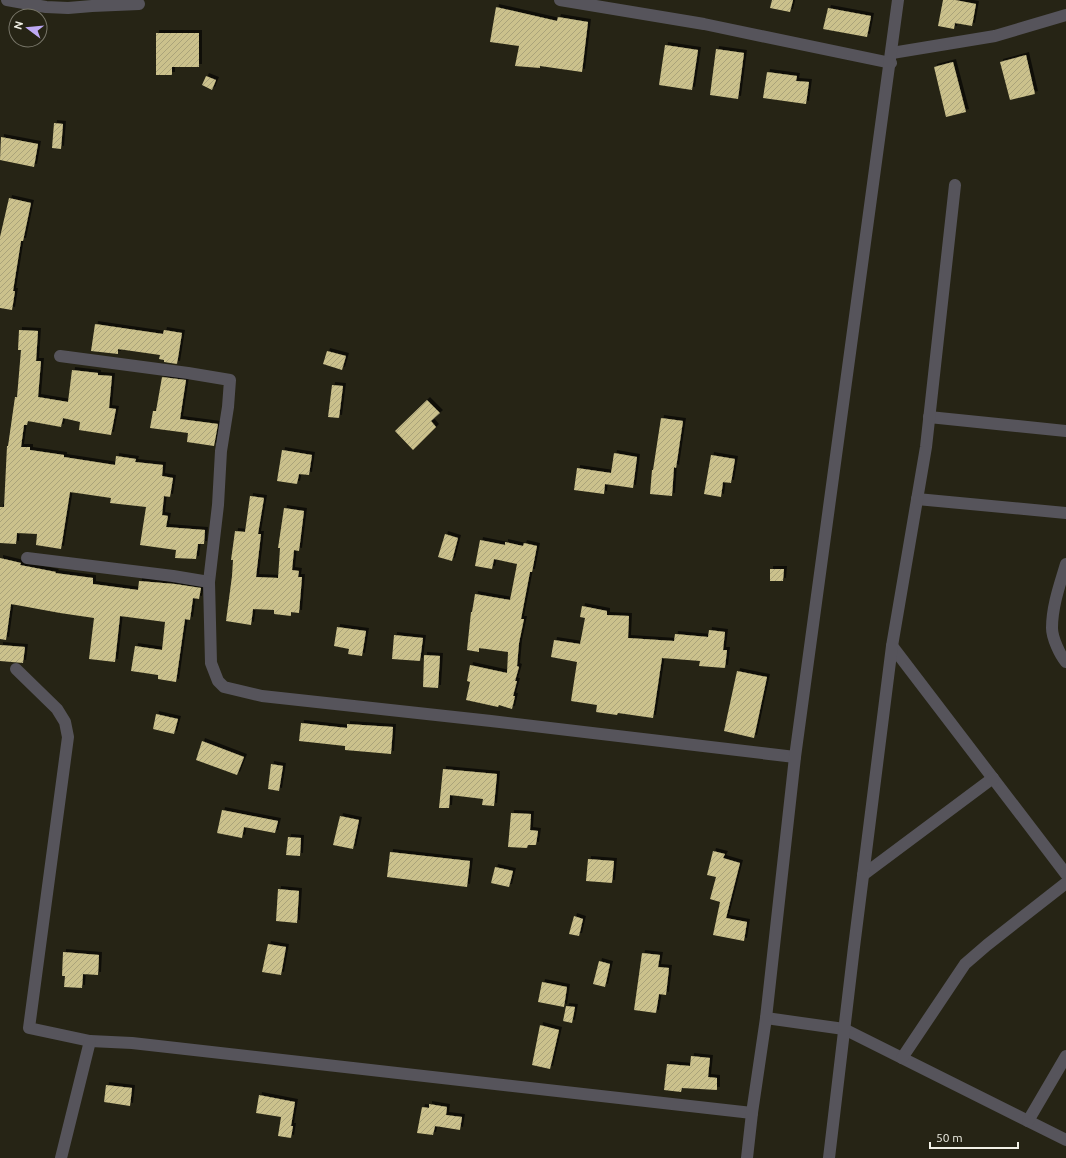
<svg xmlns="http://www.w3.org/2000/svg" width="1066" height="1158" font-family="Ubuntu,sans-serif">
	<defs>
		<pattern id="building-hatch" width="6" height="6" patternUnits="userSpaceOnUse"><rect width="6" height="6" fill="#cbc18c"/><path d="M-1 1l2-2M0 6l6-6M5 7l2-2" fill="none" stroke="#aaa37a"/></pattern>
		<filter id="shadow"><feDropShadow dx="3" dy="-3" stdDeviation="0" flood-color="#0009"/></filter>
	</defs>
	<rect width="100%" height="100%" fill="#262415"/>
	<!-- building -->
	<g fill="url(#building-hatch)" filter="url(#shadow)">
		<path d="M772,0H793L790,12L770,8Z"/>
		<path d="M943,0H955L976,4L972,26L955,23L954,29L938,26Z"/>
		<path d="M496,7L557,21L558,17L588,22L582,72L540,66V68L515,66L519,46L490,42Z"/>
		<path d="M828,8L871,16L867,37L823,29Z"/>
		<path d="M156,33H199V67H172V75H156Z"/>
		<path d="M665,45L698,50L692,90L659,85Z"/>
		<path d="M716,49L744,53L738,99L710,95Z"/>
		<path d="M1026,55L1035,94L1010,100L1000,62Z"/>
		<path d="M953,62L966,112L946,117L934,67Z"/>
		<path d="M767,72L797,76L796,81L809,82L806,104L763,98Z"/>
		<path d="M206,76L216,80L212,90L202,85Z"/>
		<path d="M54,123L63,124L61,149L52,148Z"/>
		<path d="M1,137L38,144L34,167L0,160Z"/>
		<path d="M9,198L31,203L23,241H21L13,291H15L12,310L0,308V237Z"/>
		<path d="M95,324L163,334L164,330L182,333L177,364L164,362V360L159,359L160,355L118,349V354L91,351Z"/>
		<path d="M19,330L38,331L36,361H41L38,397L68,402L72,370L98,373V375L112,376L109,408L116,409L111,435L79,430L80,422L63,418L61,427L28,421L27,425H24L21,447H30V450L64,455V457L115,465L116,456L136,459L135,462L163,465L162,476L173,478L170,497L164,496L162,515L168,516L166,527L205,530L204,544H198L196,559L175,558L176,550L140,545L146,507L110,503L111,498L70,492L61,549L36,545L37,534L17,533L16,544L0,543V507H4L7,446H8L15,397H17L21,350H18Z"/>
		<path d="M327,351L346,356L342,370L323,364Z"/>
		<path d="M162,377L186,380L180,419L218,424L214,446L187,442L188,433L150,428L153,411H156Z"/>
		<path d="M332,385L343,386L339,418L328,417Z"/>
		<path d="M427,400L440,413L431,421L436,427L413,450L395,431Z"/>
		<path d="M661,418L683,421L676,468L674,467L672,496L650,494L652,470H653Z"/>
		<path d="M282,450L312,455L309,475L299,474L297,484L277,481Z"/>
		<path d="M614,453L637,457L633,488L605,484L604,494L574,490L577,468L611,473Z"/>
		<path d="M711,455L735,459L731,483L723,482L721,497L704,494Z"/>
		<path d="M250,496L264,498L258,534H261L256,577L278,578L280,548H278L284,508L304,511L299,551L294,550L292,570L299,571L298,577H302L299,613L291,612V616L274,614V610L253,609L251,625L226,621L232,576L233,560H231L235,531L245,532Z"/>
		<path d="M445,534L458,538L452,561L438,557Z"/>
		<path d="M480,540L505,545V542L523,546L524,543L537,546L532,572H530L521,619H524L519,643L517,666L519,667L515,681H517L513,696H515L512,709L499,705L498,707L466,700L470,682L467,681L470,665L507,673L508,652L479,648V652L467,650L471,612H472L475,594L510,600L517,564L494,559L492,569L475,566Z"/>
		<path d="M0,558L21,563L20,565L56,572L55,573L93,578V584L138,590L139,581L175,584L201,588L199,599L193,598L190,620L185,619L176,682L158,679V675L131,671L135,646L162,650L165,622L120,616L115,662L89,659L94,618L60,613L11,604L6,640L0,639Z"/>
		<path d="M770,569H784L783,581H770Z"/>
		<path d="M582,606L607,611V615L629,616L628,638L674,641L675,634L708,637L709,630L725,632L723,650H727L725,668L699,666L700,661L662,658L653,718L618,713L617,715L596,712L597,705L571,701L577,662L551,657L554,640L580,644L585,618L580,617Z"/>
		<path d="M337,627L366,631L362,656L348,654L349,649L334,646Z"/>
		<path d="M394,635L423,638L420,661L392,659Z"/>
		<path d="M0,645L25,647L23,663L0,661Z"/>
		<path d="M424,655L440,656L438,688L423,687Z"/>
		<path d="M737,671L767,677L754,738L724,731Z"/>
		<path d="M156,714L178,719L174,734L153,729Z"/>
		<path d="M301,723L347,728V724L393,727L391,754L345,750V746L299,741Z"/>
		<path d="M202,741L244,757L237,775L196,760Z"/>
		<path d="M271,764L283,766L279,791L268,789Z"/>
		<path d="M443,769L497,774L494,806L482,805L483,799L450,795L449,808H439Z"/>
		<path d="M222,810L278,821L275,833L244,827L242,838L217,833Z"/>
		<path d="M511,813L531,814L530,830L538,831L536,845H528L527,848L508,847Z"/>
		<path d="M340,816L359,820L353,849L333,845Z"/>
		<path d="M288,837L301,838L300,856L286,855Z"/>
		<path d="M713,851L725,854L723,858L740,863L726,918L747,922L744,941L713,935L720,902L710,899L716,877L707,875Z"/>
		<path d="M390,852L470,861L467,887L387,877Z"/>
		<path d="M588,859L614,861L612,883L586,881Z"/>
		<path d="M495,867L513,871L509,887L491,883Z"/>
		<path d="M278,889L299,891L297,923L276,921Z"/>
		<path d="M574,916L583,919L579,936L569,934Z"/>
		<path d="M268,944L286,947L281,975L262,972Z"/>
		<path d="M63,952L99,955L98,975L83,974L82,988L64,987L65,976H62Z"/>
		<path d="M642,953L660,955L658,967L669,968L666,995L659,994L656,1013L634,1010Z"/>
		<path d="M599,961L610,964L605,987L593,984Z"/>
		<path d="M542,982L567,987L564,1007L538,1002Z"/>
		<path d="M566,1006L575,1007L572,1023L563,1021Z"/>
		<path d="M540,1025L559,1030L550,1069L532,1065Z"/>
		<path d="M691,1056L710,1058L708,1077L717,1078V1090L682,1088L681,1092L664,1090L667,1064L690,1066Z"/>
		<path d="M106,1085L132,1088L130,1106L104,1102Z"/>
		<path d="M259,1095L295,1102L291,1126H293L291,1138L278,1136L281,1117L256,1113Z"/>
		<path d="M429,1104L447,1107L446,1115L462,1117L460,1130L435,1126L433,1135L417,1133L422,1107L429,1108Z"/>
	</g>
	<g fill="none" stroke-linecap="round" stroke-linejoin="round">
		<!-- minor -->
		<g stroke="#56545b" stroke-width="12">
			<path d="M7,0L46,7L68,8L92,6L139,4"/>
			<path d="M560,0L704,24L891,63"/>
			<path d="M892,53L995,36L1066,15"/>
			<path d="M60,356L188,373L230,380L228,407L221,451L218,505L209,582L211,663L218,681L224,687L262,696L491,721L795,757"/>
			<path d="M929,417L1066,431"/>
			<path d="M917,499L1066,513"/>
			<path d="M27,558L173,576L209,582"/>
			<path d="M1066,564C1060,584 1052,606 1052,628C1052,638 1060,655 1066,662"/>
			<path d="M892,646L1066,874"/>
			<path d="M16,669L57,709L65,722L68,737L29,1028L90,1041L132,1043L752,1113"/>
			<path d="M863,875L993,778"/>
			<path d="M766,1018L844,1029L1066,1140"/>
			<path d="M902,1058L965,964L987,945L1066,883"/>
			<path d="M1028,1121L1066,1056"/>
			<path d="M61,1158L90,1041"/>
			<path d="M747,1158L752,1113L766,1018L795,757L898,0"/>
			<path d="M829,1158L854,947L892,646L926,447L955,185"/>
		</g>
	</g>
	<!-- north arrow -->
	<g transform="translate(28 28) rotate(286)"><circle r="19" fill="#262415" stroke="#787669"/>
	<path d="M0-3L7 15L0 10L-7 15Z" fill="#bea9f4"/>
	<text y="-6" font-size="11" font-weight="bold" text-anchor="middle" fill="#f2f1e7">N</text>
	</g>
	<!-- scale -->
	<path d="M930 1142v6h88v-6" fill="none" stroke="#f2f1e7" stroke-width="2"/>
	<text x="936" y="1142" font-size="12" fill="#f2f1e7" stroke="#262415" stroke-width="3" paint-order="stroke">50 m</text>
</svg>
